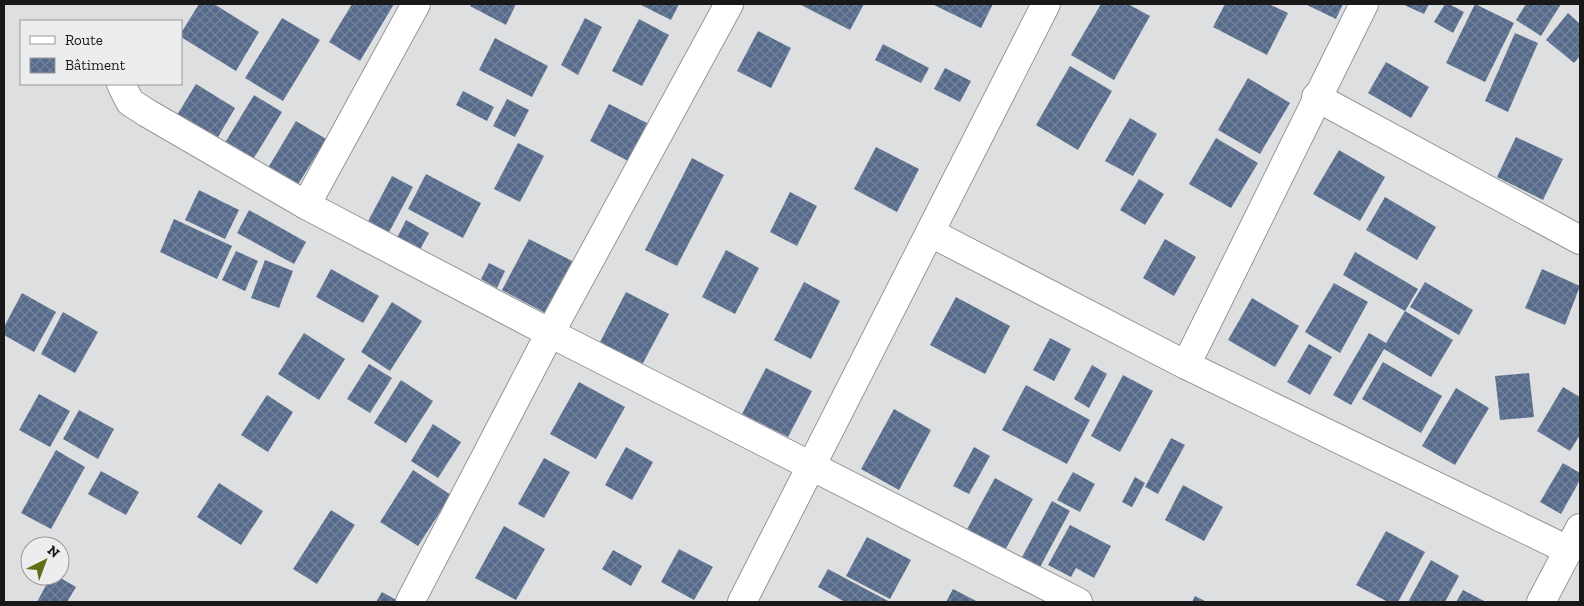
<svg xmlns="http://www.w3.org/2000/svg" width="1584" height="606" font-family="'Zilla Slab',serif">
	<defs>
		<pattern id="building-cross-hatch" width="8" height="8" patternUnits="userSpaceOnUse" patternTransform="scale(1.25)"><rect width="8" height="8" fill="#566b8b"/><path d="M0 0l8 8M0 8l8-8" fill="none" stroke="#748399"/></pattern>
	</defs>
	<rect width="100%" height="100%" fill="#dedfe1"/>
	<!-- building -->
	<g fill="url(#building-cross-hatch)">
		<path d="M199,4H214L259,32L236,71L181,37V33Z"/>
		<path d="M352,4H394L360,61L329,42Z"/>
		<path d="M472,4H516L506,25L470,6Z"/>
		<path d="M639,4H679L671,20Z"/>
		<path d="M799,4H864L850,30Z"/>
		<path d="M932,4H993L981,28Z"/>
		<path d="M1101,4H1128L1150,16L1114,80L1071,55Z"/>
		<path d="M1225,4H1269L1288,13L1267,55L1213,27Z"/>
		<path d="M1305,4H1343L1336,19Z"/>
		<path d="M1402,4H1429L1424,14Z"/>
		<path d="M1445,4H1449L1464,12L1453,33L1434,22Z"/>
		<path d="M1475,4L1514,23L1485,82L1446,63Z"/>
		<path d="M1526,4H1561L1541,36L1516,20Z"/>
		<path d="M1568,13L1580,24V56L1574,63L1546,40Z"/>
		<path d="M282,18L320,40L283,101L245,78Z"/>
		<path d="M585,18L602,27L578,75L561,65Z"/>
		<path d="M639,19L669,35L642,86L612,71Z"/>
		<path d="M758,31L791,48L771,88L737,71Z"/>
		<path d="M1515,33L1538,43L1508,112L1485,101Z"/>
		<path d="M495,38L548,66L532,97L479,70Z"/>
		<path d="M883,44L929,68L921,83L875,60Z"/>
		<path d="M1386,62L1429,87L1411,118L1368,93Z"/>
		<path d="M1070,66L1112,91L1078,150L1036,125Z"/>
		<path d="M945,68L971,81L960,102L934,89Z"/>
		<path d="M1248,78L1290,103L1260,154L1218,130Z"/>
		<path d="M196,84L235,108L214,144L174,120Z"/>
		<path d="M463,91L494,107L487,121L456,105Z"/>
		<path d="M254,95L282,112L248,168L220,151Z"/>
		<path d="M507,99L529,110L515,137L493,126Z"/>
		<path d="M609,104L649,124L630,162L590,141Z"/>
		<path d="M1130,118L1157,134L1133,176L1105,161Z"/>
		<path d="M296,121L326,139L294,191L265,173Z"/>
		<path d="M1516,137L1563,159L1543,200L1497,177Z"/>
		<path d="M1216,138L1258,163L1231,208L1189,184Z"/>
		<path d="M518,143L544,156L520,202L494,189Z"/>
		<path d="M876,147L919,169L897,212L854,189Z"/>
		<path d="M1339,150L1385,177L1360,221L1313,194Z"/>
		<path d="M692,158L724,175L677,266L645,250Z"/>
		<path d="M426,174L481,203L463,238L408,209Z"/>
		<path d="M392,176L413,187L386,238L365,227Z"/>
		<path d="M1139,179L1164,194L1145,225L1120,210Z"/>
		<path d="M199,190L239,210L225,239L185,220Z"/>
		<path d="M790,192L817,206L797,246L770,232Z"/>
		<path d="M1385,197L1436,227L1417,260L1366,230Z"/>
		<path d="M249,210L306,242L294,264L237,233Z"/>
		<path d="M174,219L232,246L217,279L160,252Z"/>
		<path d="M406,220L429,233L417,255L395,242Z"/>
		<path d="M529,239L578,264L551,316L502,290Z"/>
		<path d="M1165,239L1196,257L1174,296L1143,278Z"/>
		<path d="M726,250L759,268L735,314L702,297Z"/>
		<path d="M236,251L258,261L245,291L222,280Z"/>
		<path d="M1355,252L1418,289L1405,311L1343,275Z"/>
		<path d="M265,260L293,271L279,308L251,298Z"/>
		<path d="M489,263L505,271L497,288L481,279Z"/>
		<path d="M331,269L379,296L363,323L316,297Z"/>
		<path d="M1542,269L1580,286L1565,325L1525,308Z"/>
		<path d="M804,282L840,301L811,359L774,340Z"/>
		<path d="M1425,282L1473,310L1459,335L1410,307Z"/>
		<path d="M1334,283L1368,302L1340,353L1305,332Z"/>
		<path d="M626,292L669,314L642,365L600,342Z"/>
		<path d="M22,293L56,312L34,352L4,335V327Z"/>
		<path d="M956,297L1010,326L985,374L930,345Z"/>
		<path d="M1252,298L1299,326L1275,367L1228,340Z"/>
		<path d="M392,302L422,321L390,371L361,352Z"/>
		<path d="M1405,311L1453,340L1431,377L1384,349L1351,405L1333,395L1369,333L1386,343Z"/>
		<path d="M63,312L98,332L75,373L41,354Z"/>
		<path d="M304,333L345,359L319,400L278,374Z"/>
		<path d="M1050,338L1071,349L1054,381L1033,370Z"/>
		<path d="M1309,344L1332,357L1310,395L1287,382Z"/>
		<path d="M1383,362L1442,396L1421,433L1362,399Z"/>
		<path d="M369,364L392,378L370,413L347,399Z"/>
		<path d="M1092,365L1107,374L1089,408L1074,399Z"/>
		<path d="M766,368L812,391L788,437L742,414Z"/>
		<path d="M1529,373L1534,417L1500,420L1495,376Z"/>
		<path d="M1123,375L1153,391L1120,452L1091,436Z"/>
		<path d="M401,380L433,401L406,443L374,423Z"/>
		<path d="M579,382L625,407L596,459L550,434Z"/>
		<path d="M1026,385L1090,420L1067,464L1002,430Z"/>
		<path d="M1563,387L1580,397V435L1570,451L1537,431Z"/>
		<path d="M1456,388L1489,408L1455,465L1422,446Z"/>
		<path d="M39,394L70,411L50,447L19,430Z"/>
		<path d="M267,395L293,412L268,452L241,435Z"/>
		<path d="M894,409L931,430L899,490L861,469Z"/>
		<path d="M79,410L114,429L98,459L63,439Z"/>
		<path d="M433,424L461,442L438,478L411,461Z"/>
		<path d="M1171,438L1185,445L1158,494L1145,487Z"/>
		<path d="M626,447L653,462L632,500L605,485Z"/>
		<path d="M974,447L990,456L969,494L953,486Z"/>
		<path d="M56,450L85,467L51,529L21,513Z"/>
		<path d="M544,458L570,472L544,518L518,504Z"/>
		<path d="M1563,463L1580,473V480L1561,514L1540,502Z"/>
		<path d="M413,470L451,495L418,546L380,522Z"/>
		<path d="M101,471L139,492L126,515L88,494Z"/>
		<path d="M1073,472L1095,484L1080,512L1057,500Z"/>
		<path d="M1135,477L1145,483L1132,507L1122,502Z"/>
		<path d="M995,478L1033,499L1003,554L965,533Z"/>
		<path d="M219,483L263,511L241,545L197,517Z"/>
		<path d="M1183,485L1223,507L1204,541L1165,520Z"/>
		<path d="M1052,501L1070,511L1039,569L1021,559Z"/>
		<path d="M331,510L355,525L317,584L293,569Z"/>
		<path d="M1070,525L1111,546L1094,578L1076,568L1071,577L1048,565Z"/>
		<path d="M504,526L545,549L516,600L475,578Z"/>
		<path d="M1386,531L1425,552L1398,602H1388L1356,585Z"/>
		<path d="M867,537L911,560L890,599L846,576Z"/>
		<path d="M679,549L713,567L694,600L661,582Z"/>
		<path d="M613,550L642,566L631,586L602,569Z"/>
		<path d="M1431,560L1459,576L1445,602H1408Z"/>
		<path d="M828,569L890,602H845L818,587Z"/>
		<path d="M51,576H57L76,587L67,602H37Z"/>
		<path d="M953,589L978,602H946Z"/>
		<path d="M1463,590L1486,602H1456Z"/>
		<path d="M382,592L400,602H376Z"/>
		<path d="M1195,596L1207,602H1192Z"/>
	</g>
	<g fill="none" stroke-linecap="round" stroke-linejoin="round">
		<!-- street casing -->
		<g stroke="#969799" stroke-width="30">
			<g id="street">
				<path d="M121,84L130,102L147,113L306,205L550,333L1078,602"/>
				<path d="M1316,97L1580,240"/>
				<path d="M306,205L416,4"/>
				<path d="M931,233L1186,365L1568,550"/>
				<path d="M1186,365L1364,4"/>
				<path d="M410,602L550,333L729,4"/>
				<path d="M742,602L1046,4"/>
				<path d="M1541,602L1580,528"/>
			</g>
		</g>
		<!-- street -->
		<use href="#street" stroke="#fff" stroke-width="28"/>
	</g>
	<!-- border -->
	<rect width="1584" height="606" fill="none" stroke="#181819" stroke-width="10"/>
	<!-- legend -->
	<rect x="20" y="20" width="162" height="65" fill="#ebedef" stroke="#979899"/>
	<rect x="30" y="36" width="25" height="8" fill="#ffffff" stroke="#979899"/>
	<text x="65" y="45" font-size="15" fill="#181819">Route</text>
	<rect x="30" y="58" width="25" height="15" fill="url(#building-cross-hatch)" stroke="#979899"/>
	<text x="65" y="70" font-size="15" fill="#181819">Bâtiment</text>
	<!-- north arrow -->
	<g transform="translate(45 561) rotate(42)"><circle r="24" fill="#ebedef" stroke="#979899"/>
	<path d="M0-4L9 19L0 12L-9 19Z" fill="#636d16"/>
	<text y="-8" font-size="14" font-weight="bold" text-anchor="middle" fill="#181819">N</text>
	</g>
</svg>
